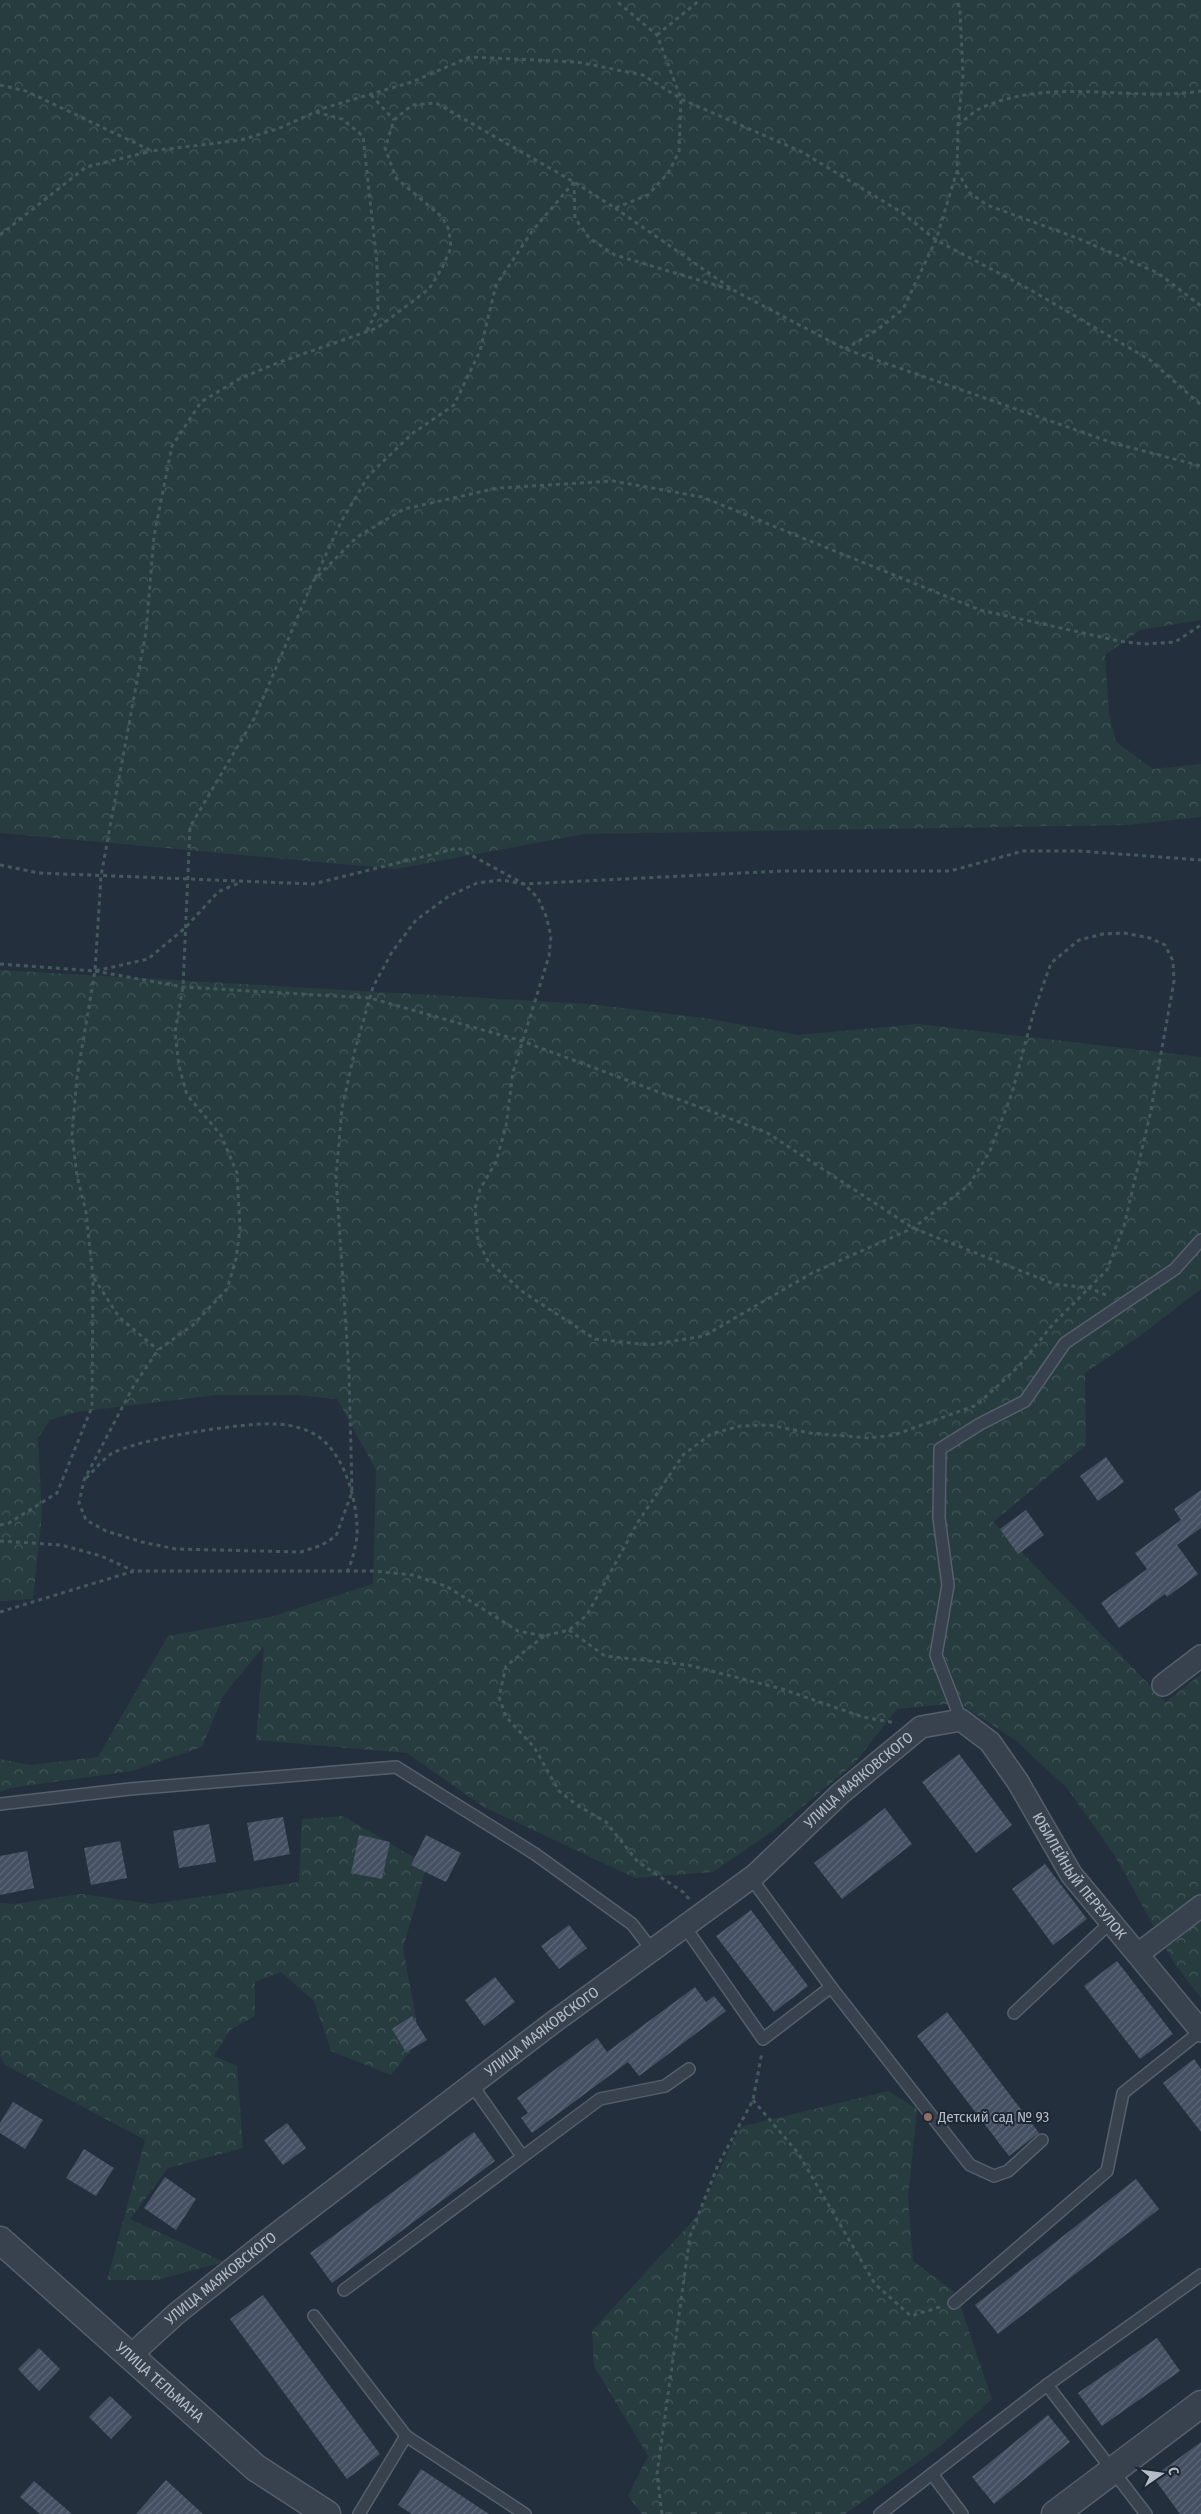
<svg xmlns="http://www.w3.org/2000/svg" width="1201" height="2514" font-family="'Fira Sans Condensed',sans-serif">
	<defs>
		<pattern id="forest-crowns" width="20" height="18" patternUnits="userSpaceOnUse" patternTransform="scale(1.25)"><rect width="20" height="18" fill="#263c3f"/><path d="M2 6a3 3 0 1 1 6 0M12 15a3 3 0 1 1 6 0" fill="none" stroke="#435659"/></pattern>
		<pattern id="building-hatch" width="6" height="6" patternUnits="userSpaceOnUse" patternTransform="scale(1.25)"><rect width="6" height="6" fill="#455162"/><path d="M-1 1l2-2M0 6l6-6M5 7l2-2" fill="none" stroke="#5d6877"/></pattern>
	</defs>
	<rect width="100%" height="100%" fill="#242f3e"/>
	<!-- forest -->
	<g fill="url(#forest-crowns)">
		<path d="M0,0H1201V620L1140,630L1105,655L1109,714L1116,742L1153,769L1201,764V817L1128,825L584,834L396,869L0,833Z"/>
		<path d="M0,970L589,1004L704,1018L798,1035L918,1024L1201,1057V1289L1137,1338L1085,1373L1086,1445L993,1522L1166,1702L1201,1674V1998L1174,1963L1115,1856L1067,1788L1015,1740L959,1703L897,1709L854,1764L774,1830L713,1872L635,1878L484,1807L407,1753L256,1740L264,1646L223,1696L202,1747L132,1771L10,1788L0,1792V1759L30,1765L98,1757L168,1636L270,1617L373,1584L376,1470L337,1399L296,1395H216L76,1412L50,1420L38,1438L42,1515L33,1599L0,1601Z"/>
		<path d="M343,1816L427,1865L403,1948L420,2039L391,2075L331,2051L314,2001L281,1972L255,1982V2016L230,2030L214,2056L237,2066L243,2148L168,2168L130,2219L224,2262L157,2280H107L145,2140L5,2065L0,2056V1903L14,1904L81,1894L153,1904L299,1882L302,1819Z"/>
		<path d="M888,2091L917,2109L908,2198L913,2261L956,2293L992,2399L939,2447L845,2514H642L628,2496L648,2456L594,2366L592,2331L698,2215L740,2127Z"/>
	</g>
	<!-- building -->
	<g fill="url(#building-hatch)">
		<path d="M1106,1457L1124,1482L1098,1501L1080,1476Z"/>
		<path d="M1201,1490V1528L1177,1545L1198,1574L1167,1597L1165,1594L1119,1628L1101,1603L1147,1569L1135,1553L1181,1520L1174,1509Z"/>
		<path d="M1026,1510L1044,1535L1018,1554L1000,1529Z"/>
		<path d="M959,1754L1012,1825L976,1853L922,1782Z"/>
		<path d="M885,1808L912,1844L842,1899L814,1863Z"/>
		<path d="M283,1817L290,1854L254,1861L247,1823Z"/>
		<path d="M209,1824L216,1862L179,1868L173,1831Z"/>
		<path d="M359,1835L390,1842L382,1879L351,1873Z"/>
		<path d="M426,1835L461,1853L446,1882L411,1865Z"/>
		<path d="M120,1841L127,1878L91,1885L84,1848Z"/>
		<path d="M27,1851L34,1888L0,1895V1856Z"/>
		<path d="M1045,1864L1087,1919L1053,1945L1012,1889Z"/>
		<path d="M751,1910L808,1986L774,2012L716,1936Z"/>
		<path d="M569,1925L587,1948L559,1969L541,1946Z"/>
		<path d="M1117,1961L1173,2034L1140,2059L1084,1986Z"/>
		<path d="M495,1977L515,2002L484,2026L465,2000Z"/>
		<path d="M695,1987L706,2002L714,1996L726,2011L639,2076L628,2062L532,2133L521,2118L528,2113L517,2098L597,2038L607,2052Z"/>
		<path d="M947,2012L1039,2133L1009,2156L917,2036Z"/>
		<path d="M412,2016L427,2040L406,2052L392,2029Z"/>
		<path d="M1194,2059L1201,2069V2132L1163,2083Z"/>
		<path d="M13,2102L43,2120L25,2149L0,2133V2123Z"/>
		<path d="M287,2123L306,2148L283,2165L264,2140Z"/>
		<path d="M474,2132L495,2161L332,2283L310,2253Z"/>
		<path d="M84,2149L114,2168L96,2196L66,2178Z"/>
		<path d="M165,2177L196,2199L176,2230L144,2208Z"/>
		<path d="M1136,2179L1159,2209L998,2334L975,2305Z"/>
		<path d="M263,2295L380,2454L347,2479L230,2319Z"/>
		<path d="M1157,2338L1180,2371L1102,2426L1078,2393Z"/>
		<path d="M39,2348L60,2369L39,2391L18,2369Z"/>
		<path d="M110,2396L132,2417L111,2439L89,2417Z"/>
		<path d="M1048,2415L1070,2442L994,2504L972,2477Z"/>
		<path d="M1201,2442V2514H1180L1153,2477Z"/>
		<path d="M421,2469L489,2514H412L398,2505Z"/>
		<path d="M166,2480L203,2514H136Z"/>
		<path d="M34,2481L72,2514H40L20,2497Z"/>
	</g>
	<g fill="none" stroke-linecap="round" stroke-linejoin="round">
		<!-- service casing -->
		<g stroke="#565f6c" stroke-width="14">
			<g id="service">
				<path d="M961,1720L936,1655L948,1585L939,1518L940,1449L980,1424L1025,1401L1065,1343L1175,1269L1201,1240"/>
				<path d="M0,1804L130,1789L396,1767L535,1854L632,1924L652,1950"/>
				<path d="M751,1878L831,1987L970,2165L994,2176L1008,2171L1042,2140"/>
				<path d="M685,1927L763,2039L831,1987"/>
				<path d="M1014,2013L1111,1922"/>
				<path d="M472,2085L522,2156"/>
				<path d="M344,2290L600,2099L665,2086L689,2069"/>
				<path d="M954,2303L1107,2171L1123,2093L1201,2031"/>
				<path d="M314,2316L406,2436L525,2514"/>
				<path d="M1047,2385L1146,2514"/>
				<path d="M932,2474L962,2514"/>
				<path d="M359,2514L406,2436"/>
				<path d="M880,2514L1047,2385L1201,2275"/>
			</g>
		</g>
		<!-- minor casing -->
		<g stroke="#565f6c" stroke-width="24">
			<g id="minor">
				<path d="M1163,1685L1201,1656"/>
				<path d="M1138,1954L1201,1906"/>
				<path id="s1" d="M129,2357L176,2314L271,2238L551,2024L755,1875L841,1793L921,1727L961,1720L990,1742L1018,1782L1071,1874L1201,2031"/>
			</g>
		</g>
		<!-- tertiary casing -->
		<g stroke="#565f6c" stroke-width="29">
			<g id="tertiary">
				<path id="s2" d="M0,2240L256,2468L327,2514"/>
				<path d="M1055,2514L1201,2404"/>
			</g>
		</g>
		<!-- path -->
		<g stroke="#44595c" stroke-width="3" stroke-dasharray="4 4" stroke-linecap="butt">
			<path d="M657,35L700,0"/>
			<path d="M0,85L26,91L152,151L241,140L280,128L324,108L412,82L470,57L577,62L643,75L681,99L802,152L901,212L936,240L1029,289L1150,360L1201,405"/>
			<path d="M371,95L394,120"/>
			<path d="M316,112L342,119L363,136L377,263L378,309L366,332"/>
			<path d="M958,125C966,119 974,111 983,107C1054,77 1129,102 1201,91"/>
			<path d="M957,171L970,193L987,205L1077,238L1158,273L1201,306"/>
			<path d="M574,182L575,218L589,238L615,255L732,290"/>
			<path d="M615,208L735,291L845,349L1113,443L1201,466"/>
			<path d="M0,235L86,167L152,151"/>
			<path d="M845,349L877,330L903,309L936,240L957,171L958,125L963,75L960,10L957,0"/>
			<path d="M315,578L342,520L369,475L413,433L454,405L480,351L496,285L533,230L574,182"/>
			<path d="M0,865L39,873L313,884L458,848L524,884L782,871H950L1023,851H1079L1201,860"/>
			<path d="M0,964L95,971L148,959L185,928L218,892L241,882"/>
			<path d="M95,971L183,987L370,998L522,1041L766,1132L913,1228L1054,1284L1089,1288L1109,1296"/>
			<path d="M94,1278L119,1317L158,1350"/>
			<path d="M86,1478C94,1471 102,1460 111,1454C136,1439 244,1422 275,1424C285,1424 299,1427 308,1431C341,1444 355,1492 357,1525C358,1541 353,1558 347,1573"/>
			<path d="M0,1525L9,1523L57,1493L92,1407L93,1277L86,1212L77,1176L72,1135L77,1077L95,971L101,876L146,632L154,536L172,446L201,402L241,378L280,362L377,328L429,289L442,268L451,248L449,230L442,217L396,178L385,148L394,120L412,105L436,103L574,182L615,208L648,195L668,173L679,152L681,99L657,35L615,0"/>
			<path d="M0,1541L61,1545L101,1556L134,1571"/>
			<path d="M0,1612L134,1571H374L413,1575L446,1586L518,1631L544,1636L569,1630L587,1615L638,1522L683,1455L711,1434L740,1426L769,1425L810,1433L869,1438L894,1435L977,1405L1019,1366L1054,1323L1107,1270L1124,1226L1150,1115L1174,981L1173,961L1165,945L1150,938L1124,933L1103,934L1079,940L1051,963L1034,1011L1012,1093L990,1151L969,1185L913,1228L812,1273L704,1336L649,1345L595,1339L523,1292L488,1261L478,1241L475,1209L480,1189L496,1162L506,1126L513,1072L549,956L551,936L546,916L538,898L524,884L502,880L477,883L449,896L416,920L392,952L373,987L355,1050L342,1108L336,1177L349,1372L352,1492L336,1536L322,1545L301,1552L176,1549L142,1542L106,1531L86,1520L79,1503L84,1480L133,1387L158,1350L193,1325L227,1289L236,1259L240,1229L237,1173L221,1135L187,1095L179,1066L175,1032L183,987L190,827L255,717L313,581L357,537L404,509L498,488L613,481L702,497L980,610L1119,641L1144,644L1175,642L1201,625"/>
			<path d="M569,1630L605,1656L688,1665L782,1689L863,1717L896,1723"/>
			<path d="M544,1636L506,1666L499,1697L506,1717L534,1747L559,1791L577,1805L606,1822L638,1862L683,1892L690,1900"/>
			<path d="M753,2100L798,2153L875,2284L911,2316L940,2307"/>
			<path d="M662,2514L657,2474L690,2236L718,2165L753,2100L762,2052"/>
		</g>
		<!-- service -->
		<use href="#service" stroke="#38414e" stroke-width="11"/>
		<!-- minor -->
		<use href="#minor" stroke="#38414e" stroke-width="21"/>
		<!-- tertiary -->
		<use href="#tertiary" stroke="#38414e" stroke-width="26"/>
	</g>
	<!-- markers -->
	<circle fill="#8d6e63" stroke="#1d2633" stroke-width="2" cx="928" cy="2117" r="5"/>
	<g text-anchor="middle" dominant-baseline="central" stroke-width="4" stroke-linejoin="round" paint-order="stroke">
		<!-- street labels -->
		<g font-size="15" fill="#b4bcc9" stroke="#1d2633">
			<text stroke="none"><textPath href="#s1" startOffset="931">УЛИЦА МАЯКОВСКОГО</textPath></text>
			<text stroke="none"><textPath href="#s1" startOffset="1251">ЮБИЛЕЙНЫЙ ПЕРЕУЛОК</textPath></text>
			<text stroke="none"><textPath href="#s1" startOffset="526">УЛИЦА МАЯКОВСКОГО</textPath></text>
			<text stroke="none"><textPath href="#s1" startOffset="121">УЛИЦА МАЯКОВСКОГО</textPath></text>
			<text stroke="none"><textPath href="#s2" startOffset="214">УЛИЦА ТЕЛЬМАНА</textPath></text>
		</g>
		<!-- poi labels -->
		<g font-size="15" fill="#b4bcc9" stroke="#1d2633" text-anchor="start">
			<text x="938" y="2117">Детский сад № 93</text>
		</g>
	</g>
	<!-- north arrow -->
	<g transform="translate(1161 2474) rotate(77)" stroke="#1d2633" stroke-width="4" paint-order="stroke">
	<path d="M0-4L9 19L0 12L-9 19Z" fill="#b4bcc9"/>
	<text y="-8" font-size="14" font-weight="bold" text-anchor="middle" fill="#b4bcc9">С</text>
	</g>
</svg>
